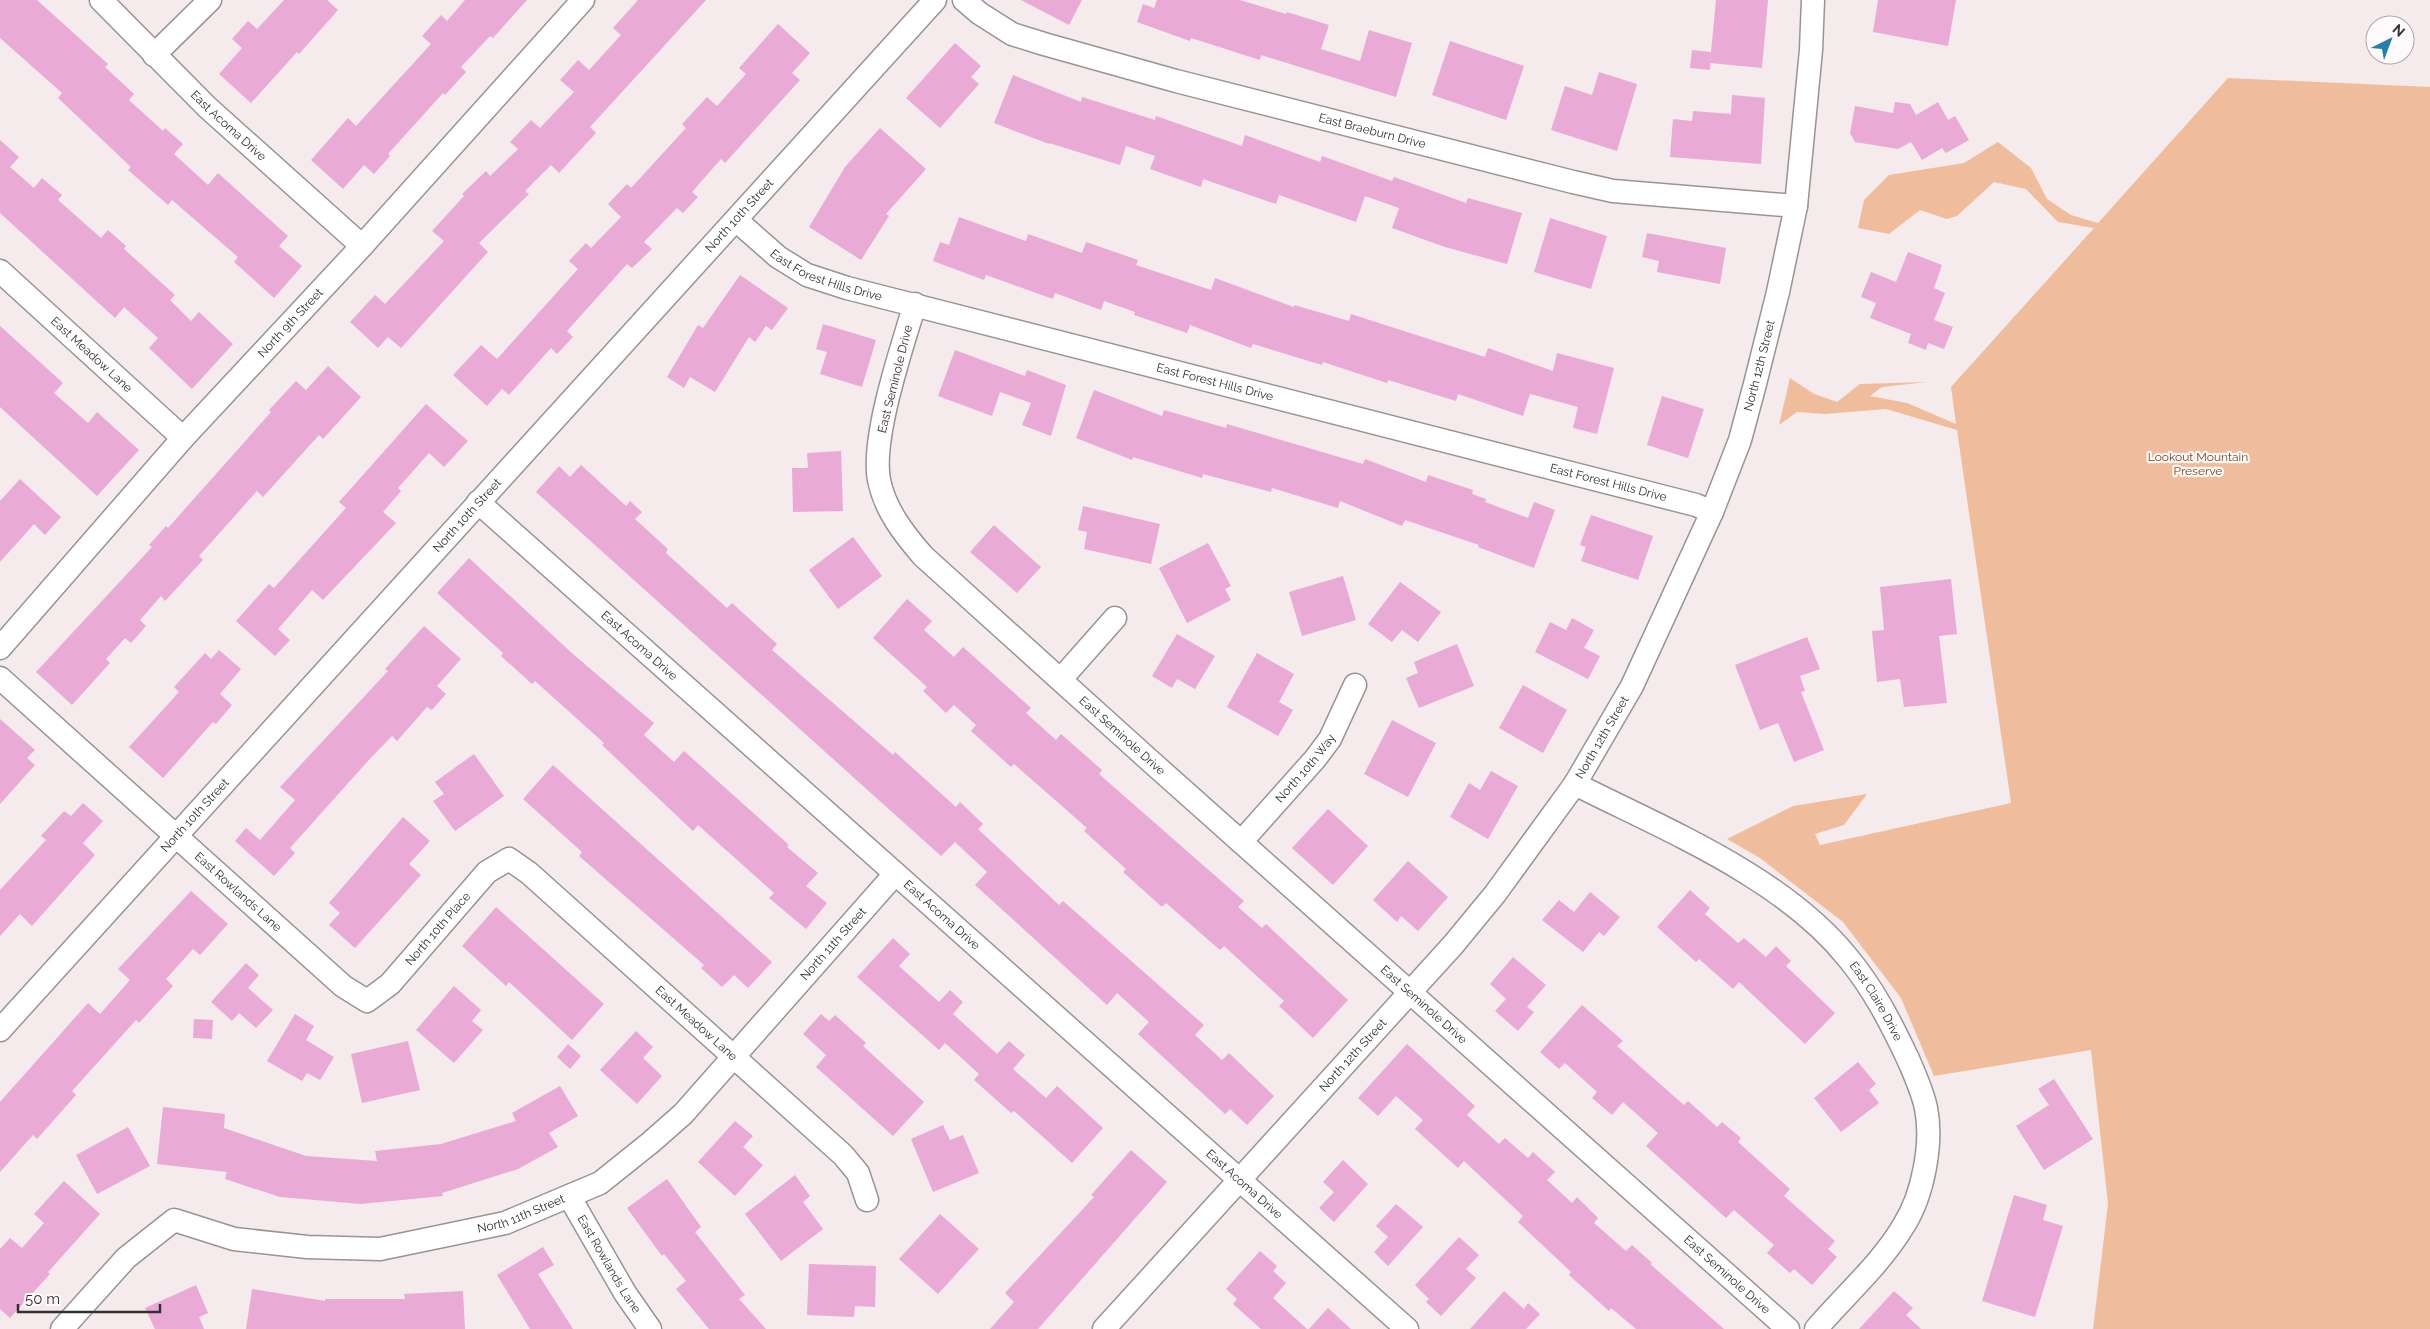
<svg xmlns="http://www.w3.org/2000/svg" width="2430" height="1329" font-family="Raleway,sans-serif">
	<rect width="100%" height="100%" fill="#f5eaec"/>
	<!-- green -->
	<path fill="#f0bd9c" d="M2228,78L2430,87V1329H2093L2108,1204L2091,1050L1934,1076L1901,998L1843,922L1760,858L1727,839L1793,806L1867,794L1844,825L1815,834L1820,845L2011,803L1957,430L1886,409L1825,414L1797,412L1779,425L1790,378L1814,394L1837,402L1860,384L1927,382L1882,387L1870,396L1907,403L1956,424L1951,387L2094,228L2058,222L2026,189L1994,182L1957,216L1947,219L1920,210L1889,234L1858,228L1864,200L1889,175L1964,163L1998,142L2031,168L2047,199L2071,215L2098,223Z"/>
	<!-- building -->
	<g fill="#eaaad6">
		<path d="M0,0H37L108,64L105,67L134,94L129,100L163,131L165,128L183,144L174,154L208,185L218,173L288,236L279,246L302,266L274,298L234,262L238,257L172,200L168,205L128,170L131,167L58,98L62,93L0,38Z"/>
		<path d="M284,0H327L338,10L299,54L297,52L251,103L219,74L242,48L232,39L248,21L257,29Z"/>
		<path d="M465,0H527L493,38L490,36L461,67L466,72L445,95L443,93L388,154L390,156L374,174L364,165L343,189L311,160L348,118L356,126L431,44L422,36L441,15L447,21Z"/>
		<path d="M638,0H706L590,127L596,133L559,173L551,165L525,191L529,194L479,243L488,252L401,348L388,337L378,348L350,322L375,295L385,304L444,241L432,231L464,196L462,194L486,171L490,176L518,149L510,142L531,120L540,128L574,92L560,80L578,60L589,70L621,35L613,28Z"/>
		<path d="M1021,0H1082L1069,25Z"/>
		<path d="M1157,0H1240L1286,14L1287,12L1329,25L1321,49L1360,61L1369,30L1412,43L1396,97L1261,55L1260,60L1191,38L1190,41L1137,22L1143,4L1154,8Z"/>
		<path d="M1716,0H1768L1762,68L1710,63Z"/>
		<path d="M1878,0H1956L1948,46L1873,32Z"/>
		<path d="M778,24L810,53L792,73L800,80L725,163L721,159L692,192L698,197L683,213L677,208L644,242L652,249L632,268L627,264L567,331L573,337L557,354L551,348L509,395L502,389L487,406L453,375L481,345L497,359L578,269L569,261L586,243L591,248L621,217L608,204L627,184L631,188L686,128L682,124L707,97L717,106L746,74L739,68Z"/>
		<path d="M1450,41L1524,66L1506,120L1432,95Z"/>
		<path d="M955,43L981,66L971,77L979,84L940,128L906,98Z"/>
		<path d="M1692,50L1711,52L1710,70L1690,68Z"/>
		<path d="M1599,72L1637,84L1617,151L1551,130L1565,86L1592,95Z"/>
		<path d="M1013,75L1081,102L1082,97L1155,120L1156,116L1242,146L1245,135L1320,162L1322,156L1392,181L1394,177L1466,203L1468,198L1522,213L1507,264L1445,247L1392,228L1399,208L1365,196L1356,222L1279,195L1276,204L1203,179L1201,187L1150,169L1155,156L1126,146L1120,165L1049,143V144L994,123Z"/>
		<path d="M1732,95L1765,98L1761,164L1670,157L1673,119L1692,121L1693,111L1731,114Z"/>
		<path d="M1895,102L1910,104L1916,115L1938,102L1948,120L1955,116L1969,140L1946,153L1942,148L1922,160L1911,142L1898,149L1855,142L1850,133L1855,106L1893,113Z"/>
		<path d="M880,128L926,169L886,214L889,216L861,260L809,227L845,167Z"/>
		<path d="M0,140L19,157L10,167L34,188L42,178L62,195L58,200L101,238L108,230L126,246L124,249L175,295L170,300L191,321L199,312L233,344L192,389L149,348L158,338L124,307L115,318L0,213Z"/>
		<path d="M959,217L1026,241L1028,234L1082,253L1086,242L1138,260L1136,265L1211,290L1215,278L1294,307V305L1349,321L1351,314L1485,357L1488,348L1553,371L1557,353L1614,368L1597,434L1573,428L1578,407L1530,394L1523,416L1458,394L1456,401L1388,380L1387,383L1323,362L1322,365L1253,344L1251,348L1190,325L1187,333L1134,315L1135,312L1104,301L1101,310L1055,293L1053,299L986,275L984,280L933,261L940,242L949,245Z"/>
		<path d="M1550,218L1607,236L1591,289L1534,272Z"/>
		<path d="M1647,233L1726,248L1720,284L1657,272L1659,261L1642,257Z"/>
		<path d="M1908,252L1942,265L1934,288L1945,293L1934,320L1953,327L1944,349L1928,343L1926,350L1908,343L1911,334L1870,318L1876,303L1861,297L1871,272L1896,282Z"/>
		<path d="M740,275L788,308L772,330L766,326L755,342L749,337L715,392L690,377L684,388L667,377L698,325L703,328Z"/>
		<path d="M823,324L876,340L862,387L820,374L827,352L816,349Z"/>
		<path d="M0,326L63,383L54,393L88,423L97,412L139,450L97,496L0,407Z"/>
		<path d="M955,350L1025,376L1027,370L1066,385L1051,436L1022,425L1031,403L1000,392L992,416L938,396Z"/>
		<path d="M328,366L361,397L323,439L319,435L263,497L257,491L199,556L203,560L165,601L161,596L140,620L146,626L131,643L125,638L106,659L110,663L72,705L36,672L152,547L149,545L166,526L168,528L271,412L269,410L296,381L306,390Z"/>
		<path d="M1094,390L1162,416L1164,410L1226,428L1227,424L1363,464L1365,459L1426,482L1428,475L1473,490L1472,494L1486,499L1485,502L1528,518L1534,502L1555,510L1534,568L1478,547L1479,545L1405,520L1402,526L1340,501L1338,508L1272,488L1271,492L1203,474L1202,478L1133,457L1132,460L1076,438Z"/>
		<path d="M1662,396L1704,409L1688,458L1647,445Z"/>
		<path d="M426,404L468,441L444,467L429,453L398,488L401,491L383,512L396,523L323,600L312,590L278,629L290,640L275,656L236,621L269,584L274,588L346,508L339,502Z"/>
		<path d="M841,451L843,511L793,512L792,468H808L807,453Z"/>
		<path d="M581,465L626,506L630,501L642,512L635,519L668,549L666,553L727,608L732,603L777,644L772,650L893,755L895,752L956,807L960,802L983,824L978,829L1059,905L1063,901L1204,1025L1195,1035L1222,1060L1229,1053L1274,1096L1247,1125L1230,1109L1225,1114L1138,1034L1149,1022L1117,993L1107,1005L975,885L987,872L955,842L941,856L536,492L559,466L570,477Z"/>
		<path d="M20,479L61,517L45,535L34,524L0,562V501Z"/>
		<path d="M1083,506L1160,524L1151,564L1084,549L1087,532L1078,530Z"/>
		<path d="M1591,515L1653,536L1638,580L1581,561L1586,547L1580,545Z"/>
		<path d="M994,525L1041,567L1017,593L970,552Z"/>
		<path d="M853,537L882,576L838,609L809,570Z"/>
		<path d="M1208,543L1231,586L1225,589L1231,600L1187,623L1159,568Z"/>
		<path d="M469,558L574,655L654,723L644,735L674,762L684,751L789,845L787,847L818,873L806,886L827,903L806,929L769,898L774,893L698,825L693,831L602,745L604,743L535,681L532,684L501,656L503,653L437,593Z"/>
		<path d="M1343,576L1356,620L1302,636L1289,592Z"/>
		<path d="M1951,579L1957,634L1939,636L1947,703L1904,707L1900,679L1877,682L1872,631L1884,630L1880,587Z"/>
		<path d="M1400,582L1441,612L1418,642L1402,630L1392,642L1368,624Z"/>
		<path d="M907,599L932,621L924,630L954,657L963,647L1031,708L1026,713L1056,740L1061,734L1102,770L1099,774L1244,901L1238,907L1262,928L1266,924L1348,1000L1313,1038L1279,1006L1284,1001L1224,946L1220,950L1166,903L1162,907L1123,872L1126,869L1084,831L1087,828L1014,764L1011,767L971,731L976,725L954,705L946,713L923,691L927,687L873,638Z"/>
		<path d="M1572,618L1594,630L1584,648L1600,656L1588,679L1535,652L1550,622L1566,630Z"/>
		<path d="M424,626L461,659L437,686L446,694L432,710L427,707L397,741L392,736L367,762L290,848L295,853L274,876L235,841L246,828L260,840L295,800L280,787L388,671L385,669Z"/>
		<path d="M1177,634L1215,656L1195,689L1177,679L1172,688L1152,676Z"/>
		<path d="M1807,637L1820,669L1800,676L1805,691L1801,692L1824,750L1794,762L1778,723L1760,730L1735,665Z"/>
		<path d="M1457,644L1474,686L1419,708L1406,678L1418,673L1414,662Z"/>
		<path d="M219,650L241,669L220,694L232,705L216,724L213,722L163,778L129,747L179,692L174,687L205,653L211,659Z"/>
		<path d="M1257,653L1294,674L1279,702L1293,710L1278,736L1227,707Z"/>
		<path d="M1523,685L1567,710L1543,753L1499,728Z"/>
		<path d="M0,719L35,750L27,758L35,765L0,804Z"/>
		<path d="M1392,720L1436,743L1408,797L1364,774Z"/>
		<path d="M474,754L504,796L455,831L433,801L444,794L435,782Z"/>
		<path d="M553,765L772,962L748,988L734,975L722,987L701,968L704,965L579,856L582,852L523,799Z"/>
		<path d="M1491,771L1518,786L1488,839L1450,817L1469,783L1480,790Z"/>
		<path d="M83,803L103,821L83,843L95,855L32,926L20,914L0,936V890L46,840L41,836L64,811L71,816Z"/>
		<path d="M1328,809L1368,846L1333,885L1292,848Z"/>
		<path d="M403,817L430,841L409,864L421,875L355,948L329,925L340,913L329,903Z"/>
		<path d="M1408,861L1448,897L1418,931L1401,916L1397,922L1373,900Z"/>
		<path d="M1690,890L1710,908L1705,914L1738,943L1744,938L1766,957L1776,946L1791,961L1786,966L1835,1013L1805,1044L1739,982L1733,989L1699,959L1696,962L1657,927Z"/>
		<path d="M191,891L228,924L200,955L193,949L166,979L173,986L139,1023L136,1020L72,1091L76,1095L37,1139L33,1135L0,1172V1102L88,1003L100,1014L130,980L118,969Z"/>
		<path d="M1590,892L1620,917L1604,936L1599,932L1583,952L1542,920L1559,900L1574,912Z"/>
		<path d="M496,907L604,1004L572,1040L509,982L506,986L462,946Z"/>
		<path d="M893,938L910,954L899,966L939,1002L950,990L963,1002L953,1014L997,1054L1009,1041L1025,1055L1013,1069L1046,1098L1057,1086L1103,1128L1072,1163L1014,1111L1011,1113L974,1080L979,1074L945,1043L939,1050L857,977Z"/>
		<path d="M1513,957L1546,985L1527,1007L1534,1012L1518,1031L1495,1011L1506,999L1490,984Z"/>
		<path d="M246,963L259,975L248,988L273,1010L256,1028L239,1013L232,1021L211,1002Z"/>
		<path d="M454,986L481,1010L472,1021L483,1030L454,1063L416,1030Z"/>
		<path d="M1582,1005L1623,1041L1617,1046L1684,1105L1688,1101L1717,1127L1722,1122L1741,1138L1738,1142L1790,1189L1784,1196L1835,1241L1828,1249L1837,1257L1812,1285L1794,1269L1790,1273L1767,1253L1774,1245L1734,1210L1726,1218L1646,1146L1658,1133L1623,1102L1612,1115L1592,1098L1597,1092L1565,1063L1559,1069L1540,1052Z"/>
		<path d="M295,1014L314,1026L306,1040L334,1057L320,1080L307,1073L302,1081L267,1061Z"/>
		<path d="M821,1014L829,1021L835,1015L866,1043L863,1046L924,1102L893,1136L816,1067L826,1055L803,1034Z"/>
		<path d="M194,1019L213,1020L212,1039L193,1038Z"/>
		<path d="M636,1031L653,1047L643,1058L662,1076L637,1104L600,1070Z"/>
		<path d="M408,1041L420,1090L362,1103L351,1054Z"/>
		<path d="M568,1044L581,1056L570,1069L557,1057Z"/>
		<path d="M1407,1044L1475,1106L1467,1115L1499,1144L1505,1138L1528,1158L1533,1152L1555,1172L1547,1180L1572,1203L1577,1197L1598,1218L1594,1223L1626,1251L1632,1245L1652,1263L1650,1264L1724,1329H1636L1611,1308L1609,1311L1569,1275L1571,1272L1518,1222L1523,1216L1464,1161L1458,1168L1415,1129L1423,1120L1396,1096L1378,1116L1358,1098Z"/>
		<path d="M1858,1062L1876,1084L1869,1090L1879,1103L1841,1132L1814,1098Z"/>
		<path d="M2054,1079L2093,1139L2044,1170L2016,1126L2049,1105L2038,1089Z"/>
		<path d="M560,1086L578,1116L549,1133L558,1147L518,1169L442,1193L443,1196L361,1204L280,1197L225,1179L227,1172L157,1164L163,1107L225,1114L224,1128L306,1156L377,1161L375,1151L441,1144L516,1121L512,1113Z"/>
		<path d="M735,1121L753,1136L743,1147L763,1165L735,1196L698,1162Z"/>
		<path d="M943,1125L950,1140L963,1135L979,1173L933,1192L911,1139Z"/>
		<path d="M128,1127L150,1166L97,1194L76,1155Z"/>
		<path d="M1131,1150L1167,1182L1038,1329H990L1014,1302L1005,1293L1094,1197L1091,1195Z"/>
		<path d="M1343,1160L1368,1184L1334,1222L1319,1208L1334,1192L1323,1182Z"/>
		<path d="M795,1175L810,1196L803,1202L823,1229L781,1261L745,1214Z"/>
		<path d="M667,1179L701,1227L695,1232L745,1295L739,1299L766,1329H709L676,1289L686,1281L664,1254L662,1256L627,1208Z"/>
		<path d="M64,1181L100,1214L48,1272L50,1274L10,1318L0,1309V1249L10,1238L22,1248L44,1223L34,1214Z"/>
		<path d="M2014,1195L2047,1205L2043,1220L2063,1226L2035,1317L1982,1301Z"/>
		<path d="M1396,1204L1423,1227L1388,1266L1374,1252L1388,1237L1376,1226Z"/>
		<path d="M940,1214L979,1249L938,1294L899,1259Z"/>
		<path d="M1459,1237L1479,1255L1466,1269L1476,1278L1441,1316L1426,1302L1429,1299L1415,1285Z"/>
		<path d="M543,1247L554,1265L538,1274L573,1329H530L497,1275Z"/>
		<path d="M1260,1251L1277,1266L1273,1271L1286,1283L1273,1298L1307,1329H1261L1233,1304L1237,1299L1226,1289Z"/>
		<path d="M809,1264L876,1266L875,1307L855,1306L854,1317L807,1315Z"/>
		<path d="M196,1285L208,1313L199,1317L204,1329H155L145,1308Z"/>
		<path d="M252,1289L325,1301V1299H405L404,1294L463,1291L465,1329H246Z"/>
		<path d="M1504,1291L1524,1309L1528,1303L1540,1314L1526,1329H1470Z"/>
		<path d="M1894,1291L1913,1308L1906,1315L1921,1329H1859Z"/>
		<path d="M1328,1308L1351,1329H1309Z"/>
	</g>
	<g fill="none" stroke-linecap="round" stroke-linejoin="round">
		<!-- street casing -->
		<g stroke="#9c9294" stroke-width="25">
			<g id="street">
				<path id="s1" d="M101,0L207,107L362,246"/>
				<path id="s2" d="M964,0L979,13L1012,34L1044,44L1176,81L1573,182L1613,191L1796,206"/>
				<path d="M154,55L210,0"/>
				<path id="s3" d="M736,220L778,257L807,275L847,288L1696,505L1712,512"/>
				<path id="s4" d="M0,271L183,438"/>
				<path id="s5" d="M915,304C902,347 871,438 879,480C885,510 904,534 923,556L1148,759L1788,1329"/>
				<path id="s6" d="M478,502L1407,1329"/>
				<path id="s7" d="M0,648L183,438L362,246L583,0"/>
				<path id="s8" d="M0,678L343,986L367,1001L390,984L487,872L509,859L529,873L843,1155L858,1173L867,1200"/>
				<path d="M1061,679L1115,618"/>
				<path id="s9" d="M1575,784C1666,830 1783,877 1848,958C1873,988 1891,1023 1908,1059C1915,1075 1922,1090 1926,1108C1933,1143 1923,1195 1904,1225C1881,1264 1845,1295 1816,1329"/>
				<path id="s10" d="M1241,842L1315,759L1330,739L1355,685"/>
				<path id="s11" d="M0,1030L935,0"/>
				<path id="s12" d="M569,1196L625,1293L650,1329"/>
				<path id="s13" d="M62,1329L126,1258L174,1220L234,1239L307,1247L380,1249L438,1237L505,1223L600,1183L650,1143L683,1114L895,874"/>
				<path id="s14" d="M1104,1329L1453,945L1495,894L1575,784L1632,686L1712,512L1740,440L1755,384L1778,292L1796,206L1811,50L1813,0"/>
			</g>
		</g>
		<!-- street -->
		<use href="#street" stroke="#fff" stroke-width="22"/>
	</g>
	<g text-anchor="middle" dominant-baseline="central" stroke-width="4.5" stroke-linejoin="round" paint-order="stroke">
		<!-- street labels -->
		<g font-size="12" fill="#343030" stroke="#fef9fa">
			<text stroke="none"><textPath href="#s1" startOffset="179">East Acoma Drive</textPath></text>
			<text stroke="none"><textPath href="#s2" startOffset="432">East Braeburn Drive</textPath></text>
			<text stroke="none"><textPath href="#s11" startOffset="1100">North 10th Street</textPath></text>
			<text stroke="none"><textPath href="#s3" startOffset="108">East Forest Hills Drive</textPath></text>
			<text stroke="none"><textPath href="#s7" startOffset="436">North 9th Street</textPath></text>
			<text stroke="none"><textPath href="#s4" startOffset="124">East Meadow Lane</textPath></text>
			<text stroke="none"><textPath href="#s14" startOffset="1180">North 12th Street</textPath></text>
			<text transform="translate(895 379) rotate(-76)">East Seminole Drive</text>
			<text stroke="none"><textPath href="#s3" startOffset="512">East Forest Hills Drive</textPath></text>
			<text stroke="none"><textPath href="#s3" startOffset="918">East Forest Hills Drive</textPath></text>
			<text stroke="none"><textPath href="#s11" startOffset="695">North 10th Street</textPath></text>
			<text stroke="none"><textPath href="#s6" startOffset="216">East Acoma Drive</textPath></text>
			<text stroke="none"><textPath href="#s5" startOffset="538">East Seminole Drive</textPath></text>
			<text stroke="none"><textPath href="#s14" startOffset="775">North 12th Street</textPath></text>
			<text stroke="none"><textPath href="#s10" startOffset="98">North 10th Way</textPath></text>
			<text stroke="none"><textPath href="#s11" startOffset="290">North 10th Street</textPath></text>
			<text stroke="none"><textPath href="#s8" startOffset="320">East Rowlands Lane</textPath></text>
			<text stroke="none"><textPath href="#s6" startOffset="621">East Acoma Drive</textPath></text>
			<text stroke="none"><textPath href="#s8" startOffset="591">North 10th Place</textPath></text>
			<text stroke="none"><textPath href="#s13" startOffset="932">North 11th Street</textPath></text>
			<text stroke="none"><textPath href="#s9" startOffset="378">East Claire Drive</textPath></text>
			<text stroke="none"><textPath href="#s5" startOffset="942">East Seminole Drive</textPath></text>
			<text stroke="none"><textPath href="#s8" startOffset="941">East Meadow Lane</textPath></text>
			<text stroke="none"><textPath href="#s14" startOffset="370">North 12th Street</textPath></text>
			<text stroke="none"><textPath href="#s6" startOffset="1026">East Acoma Drive</textPath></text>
			<text stroke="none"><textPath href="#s13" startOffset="512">North 11th Street</textPath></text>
			<text stroke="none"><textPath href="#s12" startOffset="79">East Rowlands Lane</textPath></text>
			<text stroke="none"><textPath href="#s5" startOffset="1348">East Seminole Drive</textPath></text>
		</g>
		<!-- park labels -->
		<g font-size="12" fill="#7f4415" stroke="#fef9fa">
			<text x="2198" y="457">Lookout Mountain<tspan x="2198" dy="14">Preserve</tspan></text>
		</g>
	</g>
	<!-- north arrow -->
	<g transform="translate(2390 40) rotate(42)"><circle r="24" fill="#fef9fa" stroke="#ada9a9"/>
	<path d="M0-4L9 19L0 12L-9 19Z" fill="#257eac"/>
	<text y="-8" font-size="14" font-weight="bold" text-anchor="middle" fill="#343030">N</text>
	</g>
	<!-- scale -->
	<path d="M18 1304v8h142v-8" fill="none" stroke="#343030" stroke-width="2.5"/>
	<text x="25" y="1304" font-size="15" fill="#343030" stroke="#fef9fa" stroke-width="4" paint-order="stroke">50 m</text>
</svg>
